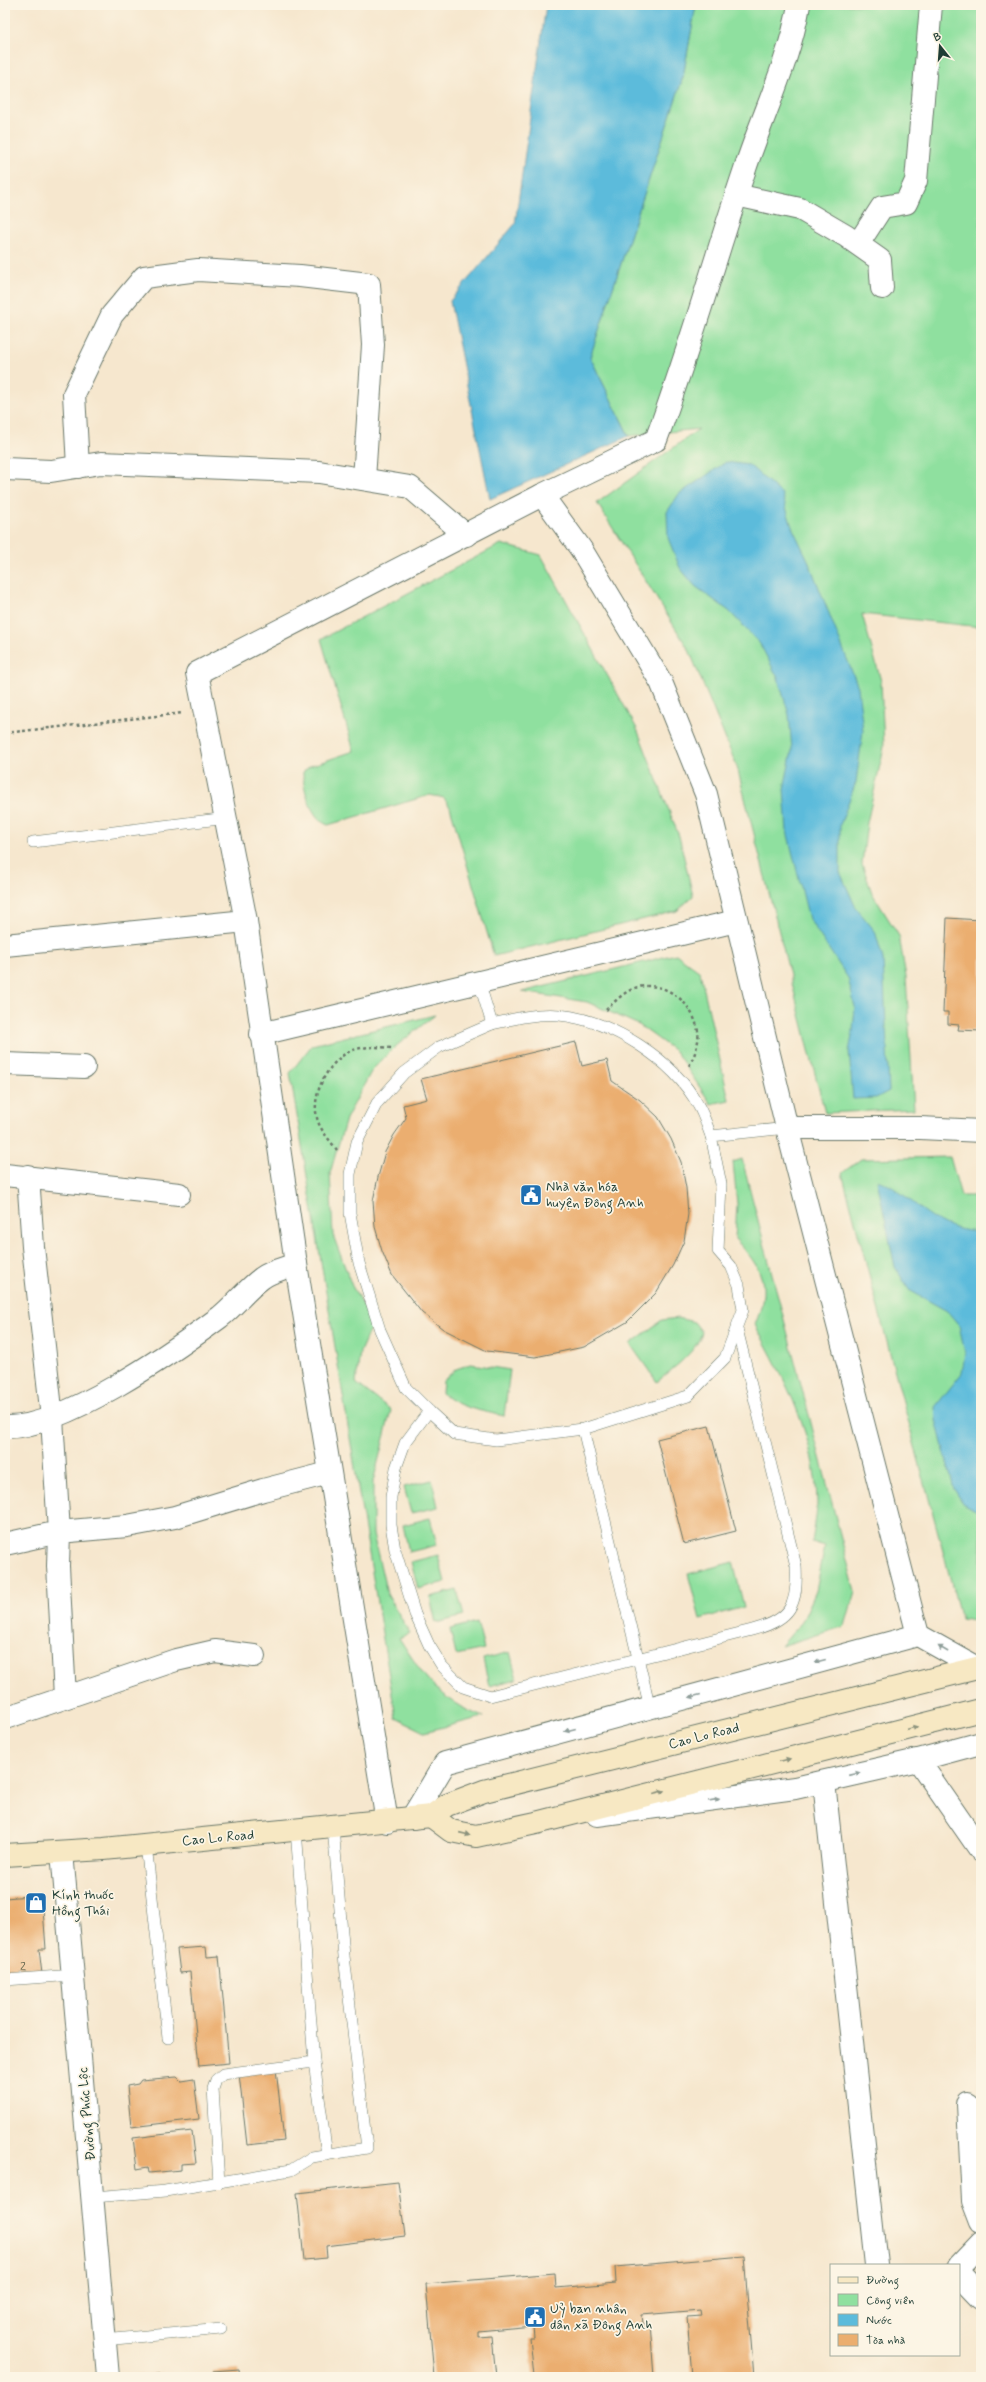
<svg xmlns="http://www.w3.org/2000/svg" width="986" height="2382" font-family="Mynerve,sans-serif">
	<rect width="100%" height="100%" fill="#fcf5e5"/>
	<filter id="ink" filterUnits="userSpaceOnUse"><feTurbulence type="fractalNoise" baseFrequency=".025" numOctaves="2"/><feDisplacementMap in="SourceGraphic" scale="8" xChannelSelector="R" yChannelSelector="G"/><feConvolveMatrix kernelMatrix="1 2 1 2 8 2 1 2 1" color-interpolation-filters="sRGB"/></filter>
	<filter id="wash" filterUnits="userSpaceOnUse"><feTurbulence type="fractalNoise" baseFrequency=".012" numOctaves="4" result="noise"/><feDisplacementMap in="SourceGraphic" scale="16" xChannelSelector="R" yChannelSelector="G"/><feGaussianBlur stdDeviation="0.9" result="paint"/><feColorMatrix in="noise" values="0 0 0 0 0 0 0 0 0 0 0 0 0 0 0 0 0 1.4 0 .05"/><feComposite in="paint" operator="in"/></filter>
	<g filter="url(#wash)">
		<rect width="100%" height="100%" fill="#f6e7ce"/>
		<!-- green -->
		<g fill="#8fe09f" stroke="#578e6a">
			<path d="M696,5H981V627L862,614L881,681L884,747L867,823L862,864L872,893L899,936L906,977L914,1109L825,1113L737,767L689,650L597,503L699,429L629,436L590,357L683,77Z"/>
			<path d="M501,544L541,555L637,729L679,836L693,896L677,911L494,956L450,807L444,798L430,795L328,825C311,819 303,789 303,772L310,766L354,751L321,639Z"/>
			<path d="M676,954L700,972L729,1100L711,1104L676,1052L639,1025L587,1002L522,992Z"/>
			<path d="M435,1015L395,1047L372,1070L346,1119L330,1173L333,1235L352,1286L373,1322L360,1352L356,1383L391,1410L373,1482V1534L387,1594L410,1633L399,1638C425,1678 437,1699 483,1717L424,1732L396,1718L290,1073L312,1045Z"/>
			<path d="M950,1157L961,1196H981V1622L961,1619L842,1173L861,1159Z"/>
			<path d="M742,1159L855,1591L845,1626L781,1646L802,1622L816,1591L825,1546L812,1542C814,1529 817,1515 817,1503C816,1438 786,1381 755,1325C771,1285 763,1269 735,1239L737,1204L733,1162Z"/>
			<path d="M678,1318L694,1322L702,1332C696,1353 673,1368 657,1382L630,1344L662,1320Z"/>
			<path d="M471,1364L510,1370L504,1416C483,1411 457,1408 442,1393L443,1381L456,1369Z"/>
			<path d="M432,1480L438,1507L411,1513L404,1487Z"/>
			<path d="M430,1518L437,1545L409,1552L403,1525Z"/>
			<path d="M438,1555L445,1582L418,1589L411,1562Z"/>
			<path d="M733,1562L744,1607L700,1619L688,1574Z"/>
			<path d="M457,1590L464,1616L436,1623L430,1597Z"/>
			<path d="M477,1622L484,1649L456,1655L450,1629Z"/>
			<path d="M510,1652L517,1679L489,1686L483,1659Z"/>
		</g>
		<!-- water -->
		<g fill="#5cbbdb" stroke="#3e7c88">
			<path d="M546,5H696L683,77L590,357L629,436L490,499L450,301L515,224Z"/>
			<path d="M726,462L749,465L782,494L792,527L808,560L858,687L863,731L856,782L840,825V872L856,908L875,931L883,959L889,1091L876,1098L853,1099L849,1051L853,1031L855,1007L848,978L809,919L787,831L784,789L792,750L789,715L778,678L760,644L729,611L695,586L680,568L668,538L667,512L679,494Z"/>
			<path d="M877,1180C899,1187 914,1206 934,1218C948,1228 964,1231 981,1232V1513L963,1503L954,1489L936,1420L935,1407L962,1373L965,1353L959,1325L947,1311L909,1290L895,1267Z"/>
		</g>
		<g id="blocks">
			<!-- building -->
			<g fill="#ebae6f">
				<path d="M947,918L981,920V1031L958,1030L959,1025L948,1024V1012H943Z"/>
				<path d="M576,1042L582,1066L607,1060L612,1081L640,1100L658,1117L671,1139L681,1162L686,1188L688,1214L684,1241L673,1265L656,1293L627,1322L584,1347L535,1357L487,1351L443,1329L422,1313L392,1275L382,1251L375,1227L373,1201L378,1177L385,1152L394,1135L406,1118L403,1105L427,1099L421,1079Z"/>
				<path d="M709,1426L736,1531L684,1544L657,1439Z"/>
				<path d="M42,1895L46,1949H39L42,1974L5,1978V1898Z"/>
				<path d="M206,1947L207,1957L219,1956L229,2063L199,2066L190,1972L180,1973L177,1949Z"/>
				<path d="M276,2069L284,2141L247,2145L239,2074Z"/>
				<path d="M177,2077L181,2081L194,2079L199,2119L131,2127L127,2086L138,2084L141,2080Z"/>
				<path d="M192,2131L196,2163L181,2164V2170L149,2173L148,2167L137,2169L133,2138Z"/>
				<path d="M398,2182L405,2236L326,2246L327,2258L304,2260L297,2193Z"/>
				<path d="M744,2256L754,2377H692L687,2317L702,2316L701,2310L642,2315L643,2324L650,2323L654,2377H534L530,2338H534L533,2326L478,2331V2337L492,2336L496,2377H434L426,2284L555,2273L556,2288L616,2283L615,2267Z"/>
				<path d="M239,2369L240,2377H214L213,2371Z"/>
				<path d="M161,2373L162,2377H132V2376Z"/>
			</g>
		</g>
	</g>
	<g filter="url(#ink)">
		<use href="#blocks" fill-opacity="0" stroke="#6a786a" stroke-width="1"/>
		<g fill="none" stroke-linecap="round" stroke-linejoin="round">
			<!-- service casing -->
			<g stroke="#6a786a" stroke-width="12">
				<g id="service">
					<path d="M33,842L227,818"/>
					<path d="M479,982L492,1024C513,1019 537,1013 559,1015C611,1020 673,1059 698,1105C704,1115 707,1126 711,1136"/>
					<path d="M492,1024L439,1047L404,1073L377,1103L357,1142L350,1174V1213L359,1263L380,1330L406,1388L429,1411L454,1434L496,1440L583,1429L688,1396L725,1358L743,1310L739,1285L731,1266L718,1251L721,1184L711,1136L787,1128"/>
					<path d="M429,1411L405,1443L396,1468L391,1497V1525L395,1550L415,1614L429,1645L442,1666L463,1687L490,1696L752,1630C791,1620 798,1605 796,1566L737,1329"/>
					<path d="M583,1429L650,1708"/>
					<path d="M296,1830L314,2062L327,2155"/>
					<path d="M146,1845L168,2038"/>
					<path d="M5,1980L74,1975"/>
					<path d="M219,2183L213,2089L216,2080L223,2074L314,2062"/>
					<path d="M94,2197L165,2191L291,2170L312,2157L367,2148L344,1956L333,1827"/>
					<path d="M104,2340L221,2329"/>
				</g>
			</g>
			<!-- minor casing -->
			<g stroke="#6a786a" stroke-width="24">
				<g id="minor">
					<path d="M736,195L800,209L846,236L880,260L882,288"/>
					<path d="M858,244L882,207L906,203L916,181L931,5"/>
					<path d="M78,467L74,394L112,315L144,277L198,270L300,276L369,284L373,345L364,479"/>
					<path d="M5,469L51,471L101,463L319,472L410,487L466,535"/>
					<path d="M542,495L581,549L661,682L706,794L787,1128L918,1635"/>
					<path d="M5,945L246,921"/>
					<path d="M261,1034L736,921"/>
					<path d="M5,1064L84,1067"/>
					<path d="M787,1128H920L981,1131"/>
					<path d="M5,1175L179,1194"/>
					<path d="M296,1264L246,921L197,673L542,495L656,440C689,352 714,261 744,172C762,116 789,63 799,5"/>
					<path d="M5,1427C61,1430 174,1351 220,1317C235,1305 247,1289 262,1278C271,1271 286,1268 296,1264L387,1822"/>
					<path d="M5,1544L59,1532L52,1418L33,1247L28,1176"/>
					<path d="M65,1697L58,1566L59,1532L127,1526L175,1517L263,1490L329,1473"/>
					<path d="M5,1718L176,1660L215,1651L254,1656"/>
					<path d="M918,1760L981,1851"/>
					<path d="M824,1782L876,2265"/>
					<path d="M597,1815L795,1788L918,1760L981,1743"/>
					<path d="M412,1818L445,1763L918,1635L977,1668"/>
					<path d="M62,1852L108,2377"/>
					<path d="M968,2104L973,2201L981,2222"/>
					<path d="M959,2266L981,2243"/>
					<path d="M959,2274L981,2297"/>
				</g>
			</g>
			<!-- secondary casing -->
			<g stroke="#6a786a" stroke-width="24">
				<g id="secondary">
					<path d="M431,1816L451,1831L476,1836L536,1823L981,1710"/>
					<path d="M5,1855L104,1849L431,1816L447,1805L484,1791L981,1667"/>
				</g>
			</g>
			<!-- path -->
			<g stroke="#6a786a" stroke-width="2.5" stroke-dasharray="3 3" stroke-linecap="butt">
				<path d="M5,733L183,713"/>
				<path d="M606,1010C615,1001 626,990 638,987C667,981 693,1003 698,1031C700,1042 694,1057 689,1066"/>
				<path d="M337,1150C331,1142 323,1133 319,1124C309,1100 324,1068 345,1054C359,1045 377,1047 393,1048"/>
			</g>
			<!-- service -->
			<use href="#service" stroke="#fff" stroke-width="11"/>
			<!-- minor -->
			<use href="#minor" stroke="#fff" stroke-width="22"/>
			<!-- secondary -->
			<use href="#secondary" stroke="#f7e8c3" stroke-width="22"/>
		</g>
		<!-- one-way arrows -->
		<defs><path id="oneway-solid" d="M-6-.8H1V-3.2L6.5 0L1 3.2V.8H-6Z"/></defs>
		<g fill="#8f9e9a">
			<use href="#oneway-solid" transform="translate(943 1649) rotate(-150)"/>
			<use href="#oneway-solid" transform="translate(820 1661) rotate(165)"/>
			<use href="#oneway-solid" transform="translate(695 1696) rotate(165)"/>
			<use href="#oneway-solid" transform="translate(570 1730) rotate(165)"/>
			<use href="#oneway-solid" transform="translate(855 1774) rotate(-13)"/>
			<use href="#oneway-solid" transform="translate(714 1800) rotate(-9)"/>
		</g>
		<g fill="#8b927c">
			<use href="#oneway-solid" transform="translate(912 1728) rotate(-14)"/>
			<use href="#oneway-solid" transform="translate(785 1760) rotate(-14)"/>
			<use href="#oneway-solid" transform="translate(659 1792) rotate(-14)"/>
			<use href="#oneway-solid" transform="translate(465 1834) rotate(13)"/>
		</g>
	</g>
	<!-- icons -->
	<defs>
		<g id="civic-square" transform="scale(1.15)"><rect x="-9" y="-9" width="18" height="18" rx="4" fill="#1f6fb2" stroke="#fcf5e5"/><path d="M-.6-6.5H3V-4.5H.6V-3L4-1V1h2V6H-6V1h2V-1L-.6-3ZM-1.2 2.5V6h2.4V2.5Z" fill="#fff"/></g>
		<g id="shop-square" transform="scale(1.15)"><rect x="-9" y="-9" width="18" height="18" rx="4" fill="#1f6fb2" stroke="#fcf5e5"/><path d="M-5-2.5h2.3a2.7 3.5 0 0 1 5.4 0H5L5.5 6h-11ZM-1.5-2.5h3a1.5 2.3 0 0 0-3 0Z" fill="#fff"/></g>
	</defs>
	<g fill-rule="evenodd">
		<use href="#civic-square" x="531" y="1195"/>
		<use href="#shop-square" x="36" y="1903"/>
		<use href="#civic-square" x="535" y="2317"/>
	</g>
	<g text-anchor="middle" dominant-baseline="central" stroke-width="3.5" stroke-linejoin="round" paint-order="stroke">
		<!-- number labels -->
		<g font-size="12" fill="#525943">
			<text x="23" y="1967">2</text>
		</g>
		<!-- poi labels -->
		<g font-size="14" fill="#1f3d34" stroke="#fcf5e5" text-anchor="start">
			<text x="546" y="1187">Nhà văn hóa<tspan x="546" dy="16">huyện Đông Anh</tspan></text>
			<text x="52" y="1895">Kính thuốc<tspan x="52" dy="16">Hồng Thái</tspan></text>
			<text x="550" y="2309">Uỷ ban nhân<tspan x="550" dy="16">dân xã Đông Anh</tspan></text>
		</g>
		<!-- street labels -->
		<g font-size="14" fill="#1f3d34" stroke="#fcf5e5">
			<text transform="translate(704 1736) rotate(-14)">Cao Lo Road</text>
			<text transform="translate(218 1838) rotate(-5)">Cao Lo Road</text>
			<text transform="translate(87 2114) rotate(-95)">Đường Phúc Lộc</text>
		</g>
	</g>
	<!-- margin -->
	<rect width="986" height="2382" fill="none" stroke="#fcf5e5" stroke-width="20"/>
	<!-- legend -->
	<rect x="830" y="2264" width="130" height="92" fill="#fcf5e5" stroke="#a4ab9e"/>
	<rect x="838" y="2277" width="20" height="6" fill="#f7e8c3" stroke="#a4ab9e"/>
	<text x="866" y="2284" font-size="12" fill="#1f3d34">Đường</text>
	<rect x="838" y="2294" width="20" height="12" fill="#8fe09f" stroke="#a4ab9e"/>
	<text x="866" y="2304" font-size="12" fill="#1f3d34">Công viên</text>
	<rect x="838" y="2314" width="20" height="12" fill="#5cbbdb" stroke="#a4ab9e"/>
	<text x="866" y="2324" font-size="12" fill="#1f3d34">Nước</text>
	<rect x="838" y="2334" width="20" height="12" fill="#ebae6f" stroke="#a4ab9e"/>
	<text x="866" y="2344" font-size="12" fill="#1f3d34">Tòa nhà</text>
	<!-- north arrow -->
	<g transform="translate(940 46) rotate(343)" stroke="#fcf5e5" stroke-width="3" paint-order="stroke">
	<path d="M0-3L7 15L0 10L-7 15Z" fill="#1f3d34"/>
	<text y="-6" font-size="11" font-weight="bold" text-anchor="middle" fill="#1f3d34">B</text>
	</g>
</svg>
